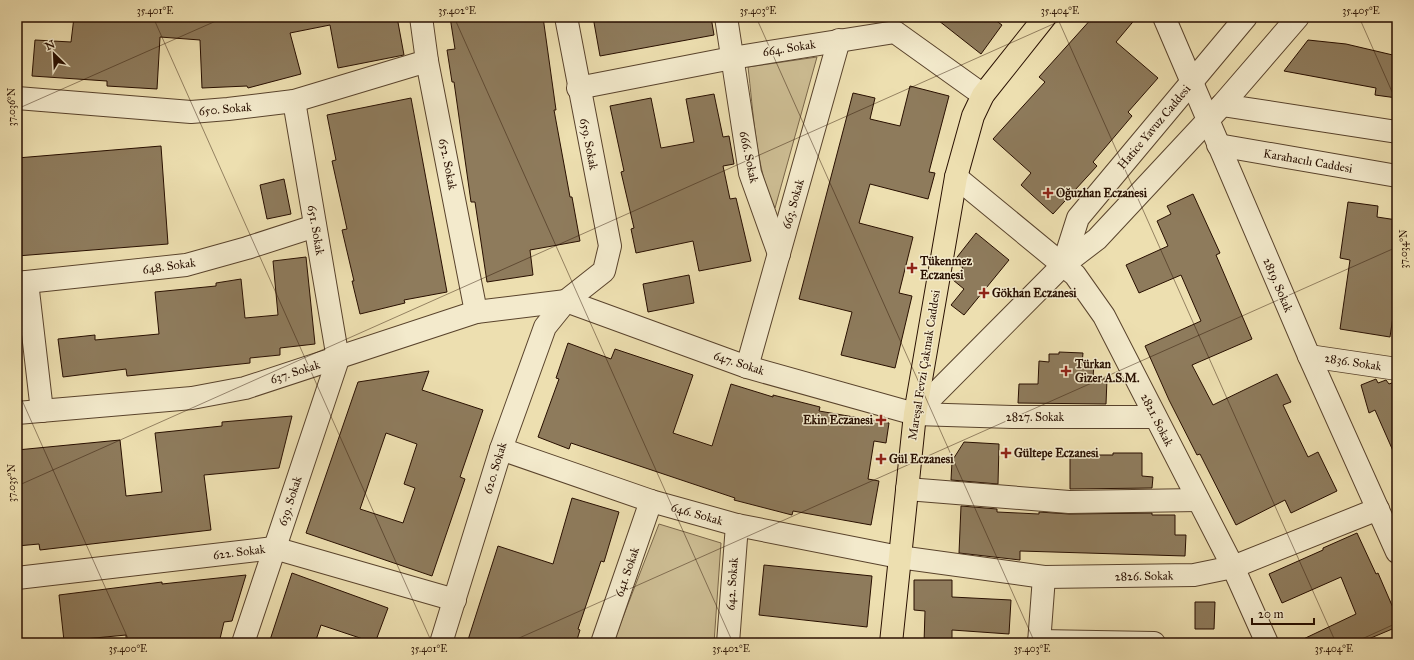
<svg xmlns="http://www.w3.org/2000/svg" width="1414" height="660" font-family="'IM FELL Great Primer',serif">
	<rect width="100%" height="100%" fill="#eddfb0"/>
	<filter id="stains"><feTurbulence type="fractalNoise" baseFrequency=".005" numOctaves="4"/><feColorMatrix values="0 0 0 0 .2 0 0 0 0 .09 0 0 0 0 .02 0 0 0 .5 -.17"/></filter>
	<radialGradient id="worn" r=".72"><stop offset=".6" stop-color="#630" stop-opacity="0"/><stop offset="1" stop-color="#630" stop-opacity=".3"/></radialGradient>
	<!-- green -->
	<g fill="#ccbc92" stroke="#7a6649">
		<path d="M817,57L775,208C756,173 753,108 748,67Z"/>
		<path d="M659,524L721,543L714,643H613Z"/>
	</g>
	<!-- building -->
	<g fill="#8e7b5c" stroke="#280f00" fill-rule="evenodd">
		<path d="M74,17H397L404,55L338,68L330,25L290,33L301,74L248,88L247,86L202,88L200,40L160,37L157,89L107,86V81L32,76L35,40L71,42Z"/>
		<path d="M450,17H543L556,110H554L570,197H572L580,241L530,250L533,275L487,282L475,202H471L454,82H452L447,50L455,49Z"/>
		<path d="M593,17H711L714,35L600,56Z"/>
		<path d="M934,17H991L1002,25L981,54Z"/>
		<path d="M1093,17H1137L1116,42L1158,78L1128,112L1132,116L1093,162L1097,166L1053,214L1021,185L1031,173L993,139L1045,82L1039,77Z"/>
		<path d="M1308,40L1346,44L1397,56V98L1375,95L1376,88L1284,71Z"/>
		<path d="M910,86L949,96L929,172L935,173L928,199L870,184L859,223L913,237L899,293L912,296L895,368L841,355L852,312L799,299L853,93L875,98L870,119L900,126Z"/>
		<path d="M714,94L723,137L729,136L734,164L723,166L730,199L736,198L751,261L699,271L693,241L636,253L631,229L634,228L621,172L624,171L610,106L651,98L661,148L694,142L686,99Z"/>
		<path d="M411,98L447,292L404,300L405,303L360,314L352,281H354L342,230L347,229L332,161L336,160L327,115Z"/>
		<path d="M161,146L168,244L17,256V158Z"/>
		<path d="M284,179L291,214L267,219L260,185Z"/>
		<path d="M1193,194L1220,253L1216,255L1252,339L1192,365L1213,405L1277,374L1291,402L1283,405L1308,457L1318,452L1337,491L1291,513L1285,500L1236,525L1200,454L1197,455L1169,400L1145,346L1201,321L1181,275L1139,293L1126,265L1168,246L1157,221L1171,214L1167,206Z"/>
		<path d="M1348,202L1378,206L1377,217L1397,220V289L1390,337L1340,329L1350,260L1340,258Z"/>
		<path d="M976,233L1009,260L964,315L951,305L964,289L953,280L963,268L954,261Z"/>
		<path d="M306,257L315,344L280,348V355L250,358V363L127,376L126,369L63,377L58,339L95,335V340L159,334L155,292L216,286V283L241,279L245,318L278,315L273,261Z"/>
		<path d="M689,275L694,303L648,312L643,284Z"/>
		<path d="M568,343L611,359L615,349L693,375L673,433L712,446L731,384L773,397V395L820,407L819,411L889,423L886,443L874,441L868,479L879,481L871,525L793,511L792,515L734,500L735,498L571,443L569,449L538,437L559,379L556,378Z"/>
		<path d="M1059,352L1083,353L1082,364H1094L1093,378L1107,379L1106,404L1018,403L1019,384H1038L1039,361L1049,362V354H1059Z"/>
		<path d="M429,371L422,390L483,410L460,477L465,479L432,576L306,533L358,382ZM386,433L417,444L404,484L415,488L403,523L360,509Z"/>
		<path d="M1376,379L1378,383L1386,380L1389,384L1397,381V460L1375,410L1369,413L1361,385Z"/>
		<path d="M292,416L279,468L204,475L211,530L40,550L39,544L17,546V450L120,440L126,496L162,492L155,433L222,426V422Z"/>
		<path d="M964,442L999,444L998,484L951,480L952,461Z"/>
		<path d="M1113,453H1142V476L1153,477L1152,488L1070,489V455H1113Z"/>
		<path d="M572,498L619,512L604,562L601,561L578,629L580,630L576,643H467L498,546L553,564Z"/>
		<path d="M961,506L997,509V512L1039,514V512L1069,514L1152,513V515H1175V535H1186L1185,556L1020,551V560L959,553Z"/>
		<path d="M1357,533L1376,574L1378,573L1397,617V627L1359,643H1295L1356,614L1341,577L1282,603L1269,574L1323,550V548Z"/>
		<path d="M764,565L872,576L867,627L759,615Z"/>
		<path d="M292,573L388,608L375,643L321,625L315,643H269Z"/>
		<path d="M246,575L232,621L224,622L219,643H126V635L64,641L59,595L162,582V584Z"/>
		<path d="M914,580H952V597L1011,600L1009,634L952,630V643H924L925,611L914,610Z"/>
		<path d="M1195,602H1215L1214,629H1195Z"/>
	</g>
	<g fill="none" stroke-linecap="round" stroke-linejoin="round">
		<!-- minor casing -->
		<g stroke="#59432c" stroke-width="24">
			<g id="minor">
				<path d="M421,17L427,61L476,312"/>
				<path d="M726,17L750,173L779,254"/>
				<path d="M1164,17L1309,356L1397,552"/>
				<path d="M578,88L732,58L895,32L983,95"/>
				<path d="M17,98L191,112L228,109L294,101L427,61"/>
				<path d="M1222,105L1397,132"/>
				<path d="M1218,145L1397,176"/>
				<path d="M956,177L1075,275L1104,316L1233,567L1267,643"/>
				<path d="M1063,265L1078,218L1246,17"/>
				<path d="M27,282L42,411"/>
				<path d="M17,283L186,265L247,248L315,226"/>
				<path d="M1309,356L1397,369"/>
				<path d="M747,367L839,40"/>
				<path d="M17,413L192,398L245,388L476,312L566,301L747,367L915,414L1012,417H1155"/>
				<path d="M915,414L1063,265L1097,239L1222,105L1298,17"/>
				<path d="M501,449L651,501L737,525L899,557L1044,577L1194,575L1233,567L1378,509"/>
				<path d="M907,489L1069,502L1198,500"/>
				<path d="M17,578L274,548L455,600"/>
				<path d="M1039,641L1154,643"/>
				<path d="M243,643L338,359L294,101"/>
				<path d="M441,643L501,449L545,327L566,301L604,271L610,246L566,17"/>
				<path d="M602,643L651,501"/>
				<path d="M728,643L737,525"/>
				<path d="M1039,643L1044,577"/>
			</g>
		</g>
		<!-- major casing -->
		<g stroke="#280f00" stroke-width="24">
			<path id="major" d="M891,643L915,414L956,177L973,116L983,95L1045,17"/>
		</g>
		<!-- minor -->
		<use href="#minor" stroke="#f3eacc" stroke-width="22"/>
		<!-- major -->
		<use href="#major" stroke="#eddfb0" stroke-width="22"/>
	</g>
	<!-- ticks -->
	<path fill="none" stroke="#280f00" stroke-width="1" stroke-opacity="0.45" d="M153,17L432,643M454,17L733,643M756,17L1035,643M1057,17L1336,643M1359,17L1397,103M17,109L225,17M17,389L130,643M17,486L1069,17M508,643L1397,247M1353,643L1397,623"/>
	<!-- markers -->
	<g fill="#8f2418" stroke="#f3eacc" stroke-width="1.5">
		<path d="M1046 187h4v4h4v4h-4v4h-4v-4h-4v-4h4z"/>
		<path d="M910 262h4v4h4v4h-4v4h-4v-4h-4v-4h4z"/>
		<path d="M982 287h4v4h4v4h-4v4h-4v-4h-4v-4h4z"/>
		<path d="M1064 365h4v4h4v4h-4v4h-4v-4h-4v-4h4z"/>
		<path d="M879 414h4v4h4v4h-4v4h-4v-4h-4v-4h4z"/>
		<path d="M1004 447h4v4h4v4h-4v4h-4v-4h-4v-4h4z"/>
		<path d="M879 453h4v4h4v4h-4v4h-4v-4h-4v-4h4z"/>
	</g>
	<g text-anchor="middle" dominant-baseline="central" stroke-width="3" stroke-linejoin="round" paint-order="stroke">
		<!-- street labels -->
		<g font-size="12" fill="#280f00" stroke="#f3eacc">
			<text transform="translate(789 48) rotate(-9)">664. Sokak</text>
			<text transform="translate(225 109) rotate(-5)">650. Sokak</text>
			<text transform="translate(1154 127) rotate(-50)">Hatice Yavuz Caddesi</text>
			<text transform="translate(589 144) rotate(79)">659. Sokak</text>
			<text transform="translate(749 157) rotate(78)">666. Sokak</text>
			<text transform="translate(1308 161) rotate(10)">Karahacılı Caddesi</text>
			<text transform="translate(448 164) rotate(79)">652. Sokak</text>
			<text transform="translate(793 204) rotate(-74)">663. Sokak</text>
			<text transform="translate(316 230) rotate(80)">651. Sokak</text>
			<text transform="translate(169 266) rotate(-8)">648. Sokak</text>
			<text transform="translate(1278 285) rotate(67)">2819. Sokak</text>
			<text transform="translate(1353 362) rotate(9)">2836. Sokak</text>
			<text transform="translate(739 363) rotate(18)">647. Sokak</text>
			<text transform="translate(924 365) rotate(-81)">Mareşal Fevzi Çakmak Caddesi</text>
			<text transform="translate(295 372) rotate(-18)">637. Sokak</text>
			<text x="1035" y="417">2827. Sokak</text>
			<text transform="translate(1157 420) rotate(63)">2821. Sokak</text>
			<text transform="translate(495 468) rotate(-73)">620. Sokak</text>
			<text transform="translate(290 501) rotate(-72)">639. Sokak</text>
			<text transform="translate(697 514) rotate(16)">646. Sokak</text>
			<text transform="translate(239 552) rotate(-7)">622. Sokak</text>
			<text transform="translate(627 572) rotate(-71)">641. Sokak</text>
			<text transform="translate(1144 576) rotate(-1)">2826. Sokak</text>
			<text transform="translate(732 584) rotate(-86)">642. Sokak</text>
		</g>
		<!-- poi labels -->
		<g font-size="12" font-weight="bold" fill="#280f00" stroke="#f3eacc" text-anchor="start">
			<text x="1056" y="193">Oğuzhan Eczanesi</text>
			<text x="920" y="261">Tükenmez<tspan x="920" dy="14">Eczanesi</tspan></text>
			<text x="992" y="293">Gökhan Eczanesi</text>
			<text x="1075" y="364">Türkan<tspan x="1075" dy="14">Gizer A.S.M.</tspan></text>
			<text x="873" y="420" text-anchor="end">Ekin Eczanesi</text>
			<text x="1014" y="453">Gültepe Eczanesi</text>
			<text x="889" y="459">Gül Eczanesi</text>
		</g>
	</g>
	<!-- margin -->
	<rect width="1414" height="660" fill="none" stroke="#eddfb0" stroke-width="44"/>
	<!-- north arrow -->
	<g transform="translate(54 54) rotate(336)" stroke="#f3eacc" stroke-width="3" paint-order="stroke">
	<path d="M0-3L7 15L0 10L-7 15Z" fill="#280f00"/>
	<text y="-6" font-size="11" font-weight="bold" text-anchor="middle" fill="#280f00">N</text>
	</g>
	<!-- scale -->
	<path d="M1252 618v6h62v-6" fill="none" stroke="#280f00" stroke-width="2"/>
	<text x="1258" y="618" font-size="12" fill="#280f00" stroke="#f3eacc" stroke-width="3" paint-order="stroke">20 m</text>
	<rect x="22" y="22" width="1370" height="616" fill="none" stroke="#280f00" stroke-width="1.5"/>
	<g font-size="10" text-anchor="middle" fill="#280f00">
		<text x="155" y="14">35.401°E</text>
		<text x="457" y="14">35.402°E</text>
		<text x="758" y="14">35.403°E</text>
		<text x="1060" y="14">35.404°E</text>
		<text x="1361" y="14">35.405°E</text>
		<text transform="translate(11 107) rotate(-90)" y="4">37.036°N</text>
		<text transform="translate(1403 249) rotate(-90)" y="4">37.034°N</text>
		<text transform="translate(11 483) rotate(-90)" y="4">37.035°N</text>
		<text x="128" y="652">35.400°E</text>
		<text x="429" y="652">35.401°E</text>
		<text x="731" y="652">35.402°E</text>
		<text x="1032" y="652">35.403°E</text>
		<text x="1334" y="652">35.404°E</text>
	</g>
	<rect width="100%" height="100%" filter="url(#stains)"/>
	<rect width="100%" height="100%" fill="url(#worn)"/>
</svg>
